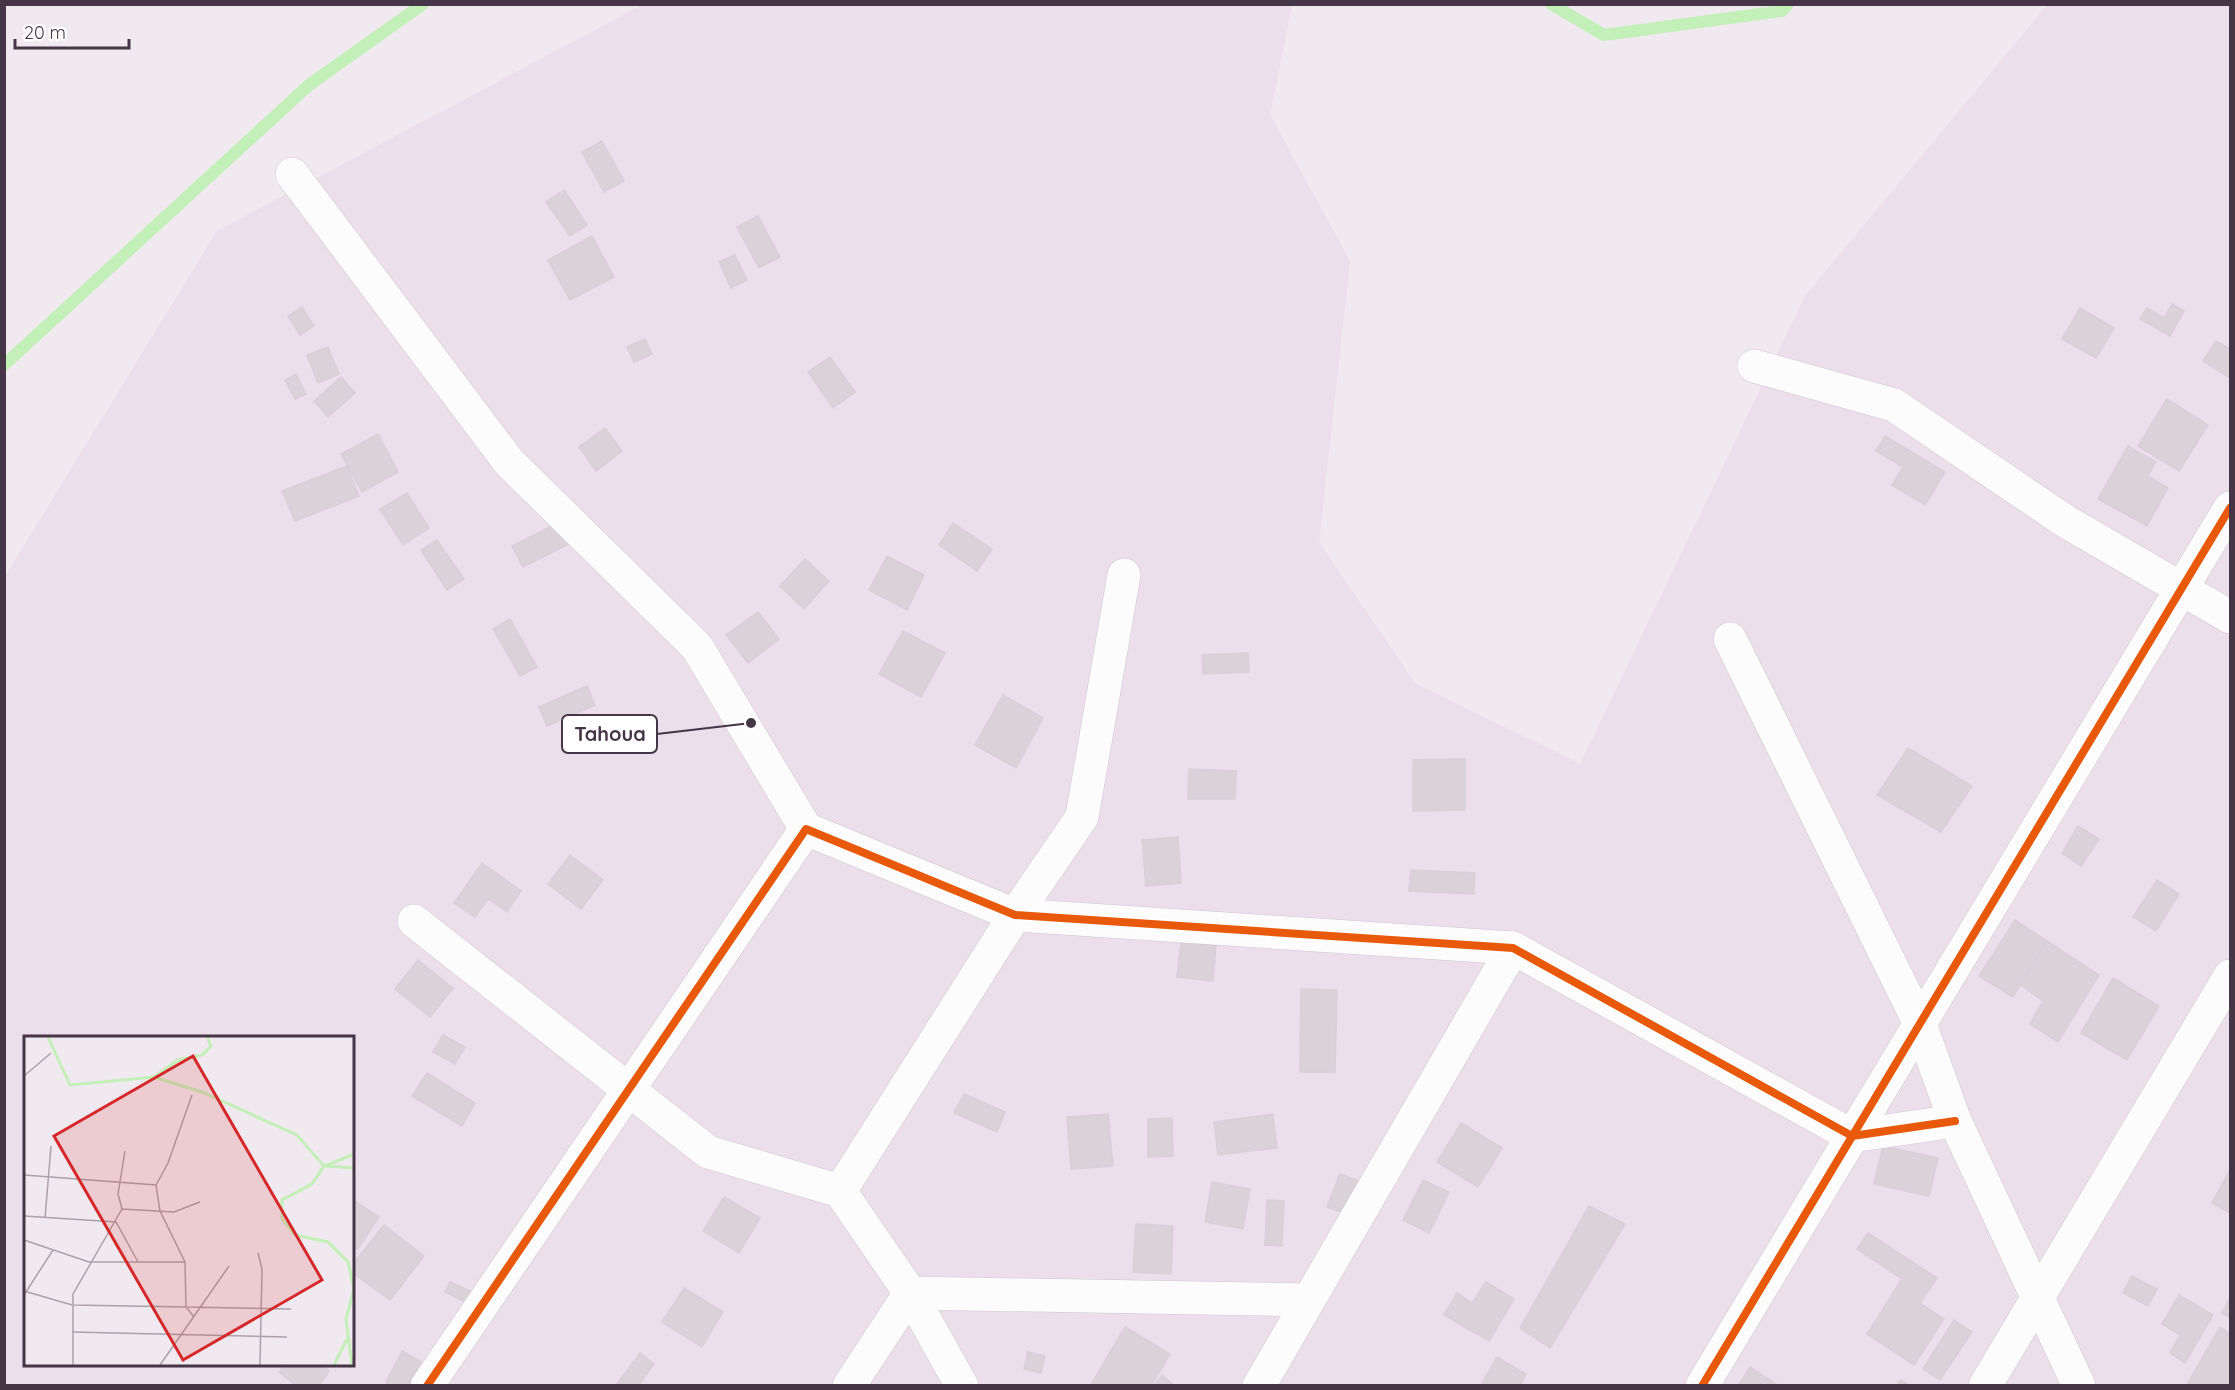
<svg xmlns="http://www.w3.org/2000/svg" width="2235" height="1390" font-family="Quicksand,sans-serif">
	<rect width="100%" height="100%" fill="#f0e9ef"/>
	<!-- residential -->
	<path fill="#ecdeeb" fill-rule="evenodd" d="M642,5H1292L1270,115L1350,261L1319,542L1415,683L1580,764L1805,296L2047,5H2230V1385H5L4,578L217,231ZM26,1038H352V1364H26Z"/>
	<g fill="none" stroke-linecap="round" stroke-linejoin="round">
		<!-- stream -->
		<g stroke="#c3efb8" stroke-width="12">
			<path d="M1551,4L1604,35L1782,11L1788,4"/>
			<path d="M4,365L309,85L423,4"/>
		</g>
	</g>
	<!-- building -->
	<g fill="#dad1d9" stroke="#d8cfd8" stroke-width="1.5">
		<path d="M602,141L624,181L604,192L582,152Z"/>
		<path d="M564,190L587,225L570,236L546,202Z"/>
		<path d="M758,216L780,257L759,268L737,227Z"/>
		<path d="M592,236L614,277L570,300L548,260Z"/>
		<path d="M735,255L747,280L731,288L719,262Z"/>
		<path d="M2172,304L2184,311L2170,336L2140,319L2147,308L2164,318Z"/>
		<path d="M302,307L314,326L300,335L288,316Z"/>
		<path d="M2080,308L2114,328L2096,358L2062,339Z"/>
		<path d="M645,339L652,354L634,362L627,347Z"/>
		<path d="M2216,341L2230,349V378L2203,361Z"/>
		<path d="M328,347L339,374L318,383L307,355Z"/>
		<path d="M830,357L855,392L833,408L808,372Z"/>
		<path d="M296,374L306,394L295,399L285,380Z"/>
		<path d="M341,377L355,393L328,417L314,401Z"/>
		<path d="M2167,399L2208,425L2179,471L2138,446Z"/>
		<path d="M605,428L622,451L596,471L579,447Z"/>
		<path d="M378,434L398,472L362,492L341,454Z"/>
		<path d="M1885,436L1945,472L1925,505L1892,485L1903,467L1876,451Z"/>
		<path d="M2128,446L2156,462L2148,476L2168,488L2147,526L2098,499Z"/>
		<path d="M347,466L359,496L295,521L282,491Z"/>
		<path d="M407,493L429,528L403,545L380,509Z"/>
		<path d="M558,523L569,544L523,567L512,546Z"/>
		<path d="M953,523L992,549L977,571L939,545Z"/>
		<path d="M437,540L464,579L447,590L421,550Z"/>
		<path d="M887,556L924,575L907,610L869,590Z"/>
		<path d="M805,559L829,581L804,609L780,586Z"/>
		<path d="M758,612L779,639L748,663L726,635Z"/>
		<path d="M510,619L537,667L520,676L493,629Z"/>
		<path d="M903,631L945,653L921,697L879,674Z"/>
		<path d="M1248,653L1249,672L1203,674L1202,655Z"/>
		<path d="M587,686L595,705L547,726L539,707Z"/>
		<path d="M1003,695L1043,718L1016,768L975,745Z"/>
		<path d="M1908,748L1972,786L1941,832L1877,795Z"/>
		<path d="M1465,759V810L1413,811V760Z"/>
		<path d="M1189,769L1236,771L1235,799H1188Z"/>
		<path d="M2078,826L2099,839L2081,866L2062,853Z"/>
		<path d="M1178,837L1181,883L1146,886L1142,840Z"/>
		<path d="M570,855L603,880L581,909L548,884Z"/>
		<path d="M482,863L521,891L507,912L488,899L475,917L454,903Z"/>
		<path d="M1411,870L1475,873L1474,894L1409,891Z"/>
		<path d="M2157,880L2179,894L2156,931L2133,917Z"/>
		<path d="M2015,920L2047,941L2013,997L1979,976Z"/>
		<path d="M2047,941L2099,975L2058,1042L2030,1024L2043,1001L2020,984Z"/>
		<path d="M1181,942L1216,945L1213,981L1177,977Z"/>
		<path d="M418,960L453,988L430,1017L395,989Z"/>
		<path d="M2113,978L2159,1006L2127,1060L2081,1033Z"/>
		<path d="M1301,989L1337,990L1335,1072H1300Z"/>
		<path d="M443,1035L465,1047L455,1064L433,1052Z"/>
		<path d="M427,1073L475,1103L462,1126L412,1096Z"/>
		<path d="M964,1094L1005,1112L997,1132L954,1113Z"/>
		<path d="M1108,1114L1113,1166L1071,1169L1067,1117Z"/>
		<path d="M1273,1114L1277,1148L1218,1155L1214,1122Z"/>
		<path d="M1172,1118L1173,1156L1148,1157V1119Z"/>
		<path d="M1461,1123L1502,1148L1478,1187L1437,1162Z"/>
		<path d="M1883,1146L1938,1158L1929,1196L1874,1184Z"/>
		<path d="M2230,1170V1213L2212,1203Z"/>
		<path d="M1340,1174L1359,1181L1347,1214L1327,1207Z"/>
		<path d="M1423,1180L1449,1192L1429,1233L1403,1220Z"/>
		<path d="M1212,1182L1250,1189L1243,1229L1205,1222Z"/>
		<path d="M724,1197L760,1218L739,1253L703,1231Z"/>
		<path d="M352,1199L379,1217L358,1249L352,1245Z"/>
		<path d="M1267,1200L1284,1201L1282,1246L1265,1245Z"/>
		<path d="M1589,1206L1625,1224L1550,1348L1520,1328Z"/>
		<path d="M1136,1224L1173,1226L1171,1274L1133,1272Z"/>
		<path d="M384,1225L424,1256L390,1300L352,1272V1265Z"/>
		<path d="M1868,1233L1937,1278L1920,1303L1944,1319L1914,1365L1867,1334L1902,1279L1857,1249Z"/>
		<path d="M2132,1276L2157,1289L2148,1306L2123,1293Z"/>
		<path d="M450,1282L473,1292L467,1303L445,1292Z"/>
		<path d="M1486,1282L1514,1299L1489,1341L1444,1315L1457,1293L1472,1303Z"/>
		<path d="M684,1288L723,1312L702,1347L662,1322Z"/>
		<path d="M2179,1295L2213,1315L2185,1363L2170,1353L2180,1335L2162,1324Z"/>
		<path d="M2230,1298V1318L2222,1313Z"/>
		<path d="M1954,1320L1972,1332L1940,1380L1923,1369Z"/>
		<path d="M1125,1327L1170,1354L1151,1386H1096L1092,1383Z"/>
		<path d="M2220,1327L2230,1334V1386H2186Z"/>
		<path d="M402,1351L421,1362L408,1386H392L386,1382Z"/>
		<path d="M1028,1352L1045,1356L1041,1373L1024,1369Z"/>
		<path d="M640,1353L654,1364L638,1386H619L617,1384Z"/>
		<path d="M1497,1357L1526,1374L1520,1386L1481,1385Z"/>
		<path d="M285,1364H320L329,1371L319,1386H297L279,1372Z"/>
		<path d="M1750,1367L1779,1386H1738Z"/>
		<path d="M1162,1375L1175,1386H1154Z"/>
		<path d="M1900,1380L1911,1386H1897Z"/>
	</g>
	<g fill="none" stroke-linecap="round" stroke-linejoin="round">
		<!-- street casing -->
		<g stroke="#cec6ce" stroke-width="34">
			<g id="street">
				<path d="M292,174L509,462L697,647L806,829"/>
				<path d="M1754,366L1894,405L2065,521L2230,617"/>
				<path d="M1730,639L1920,1024L1955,1121L2079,1386"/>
				<path d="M414,921L708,1152L840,1191"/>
				<path d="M427,1386L806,829L1015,915L1513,948L1852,1136L1955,1121"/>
				<path d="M849,1386L910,1293L1309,1300"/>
				<path d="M962,1386L910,1293L840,1191L1015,915L1082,817L1124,575"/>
				<path d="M1259,1386L1513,948"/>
				<path d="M1702,1386L2230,508"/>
				<path d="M1985,1386L2230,976"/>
			</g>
		</g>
		<!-- street -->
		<use href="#street" stroke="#fdfcfd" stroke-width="33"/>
		<!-- cycleway casing -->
		<g stroke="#fff" stroke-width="11">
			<g id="cycleway">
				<path d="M427,1386L806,829L1015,915L1513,948L1852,1136L1955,1121"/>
				<path d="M1702,1386L2230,508"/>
			</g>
		</g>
		<!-- cycleway -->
		<use href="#cycleway" stroke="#e8590c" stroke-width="8"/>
	</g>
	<!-- overview -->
	<g transform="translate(24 1036)">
		<rect width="330" height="330" fill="#f0e9ef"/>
		<path fill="none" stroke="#c3efb8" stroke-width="3" d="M24,1L46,49L130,41L178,56L273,99L300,130L288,148L258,164V183L271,199L304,206L324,226L330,253L322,283L328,329M130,41L154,24L178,19L187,10L183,1M301,130L330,118M301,130L330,132M310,329L323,303"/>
		<path fill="none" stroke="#aca1ab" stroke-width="1.5" d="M0,40L27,17M0,139L132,149L136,175L161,226L162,271L170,281M132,149L144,127L168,59M98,173L94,158L101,115M0,180L92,186L114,226M21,182L27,110M0,204L65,226H161M234,217L238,233L236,329M0,255L48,269L267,273M0,259L29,214M48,296L263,301M49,329V258L98,173L150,176L176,166M136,329L205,230"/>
		<path fill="#d62828" fill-opacity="0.15" stroke="#d62828" stroke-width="3" d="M169,20L298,244L159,324L30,100Z"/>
		<rect width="330" height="330" fill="none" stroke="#463546" stroke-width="3"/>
	</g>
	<!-- callouts -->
	<path fill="none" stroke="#463546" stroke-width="2" d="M751 723L657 734"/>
	<circle fill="#463546" stroke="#fff" stroke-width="2" cx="751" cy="723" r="6"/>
	<rect fill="#fff" stroke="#463546" stroke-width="2" x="562" y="715" width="95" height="38" rx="6"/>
	<g font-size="20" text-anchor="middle" font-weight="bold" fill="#463546">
		<text x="610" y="741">Tahoua</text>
	</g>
	<!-- border -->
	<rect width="2235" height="1390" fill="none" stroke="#463546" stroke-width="12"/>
	<!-- scale -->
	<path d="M15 39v9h114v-9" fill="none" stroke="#463546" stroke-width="3"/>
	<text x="24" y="39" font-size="18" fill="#463546" stroke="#ffffff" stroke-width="4.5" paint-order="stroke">20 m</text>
</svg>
